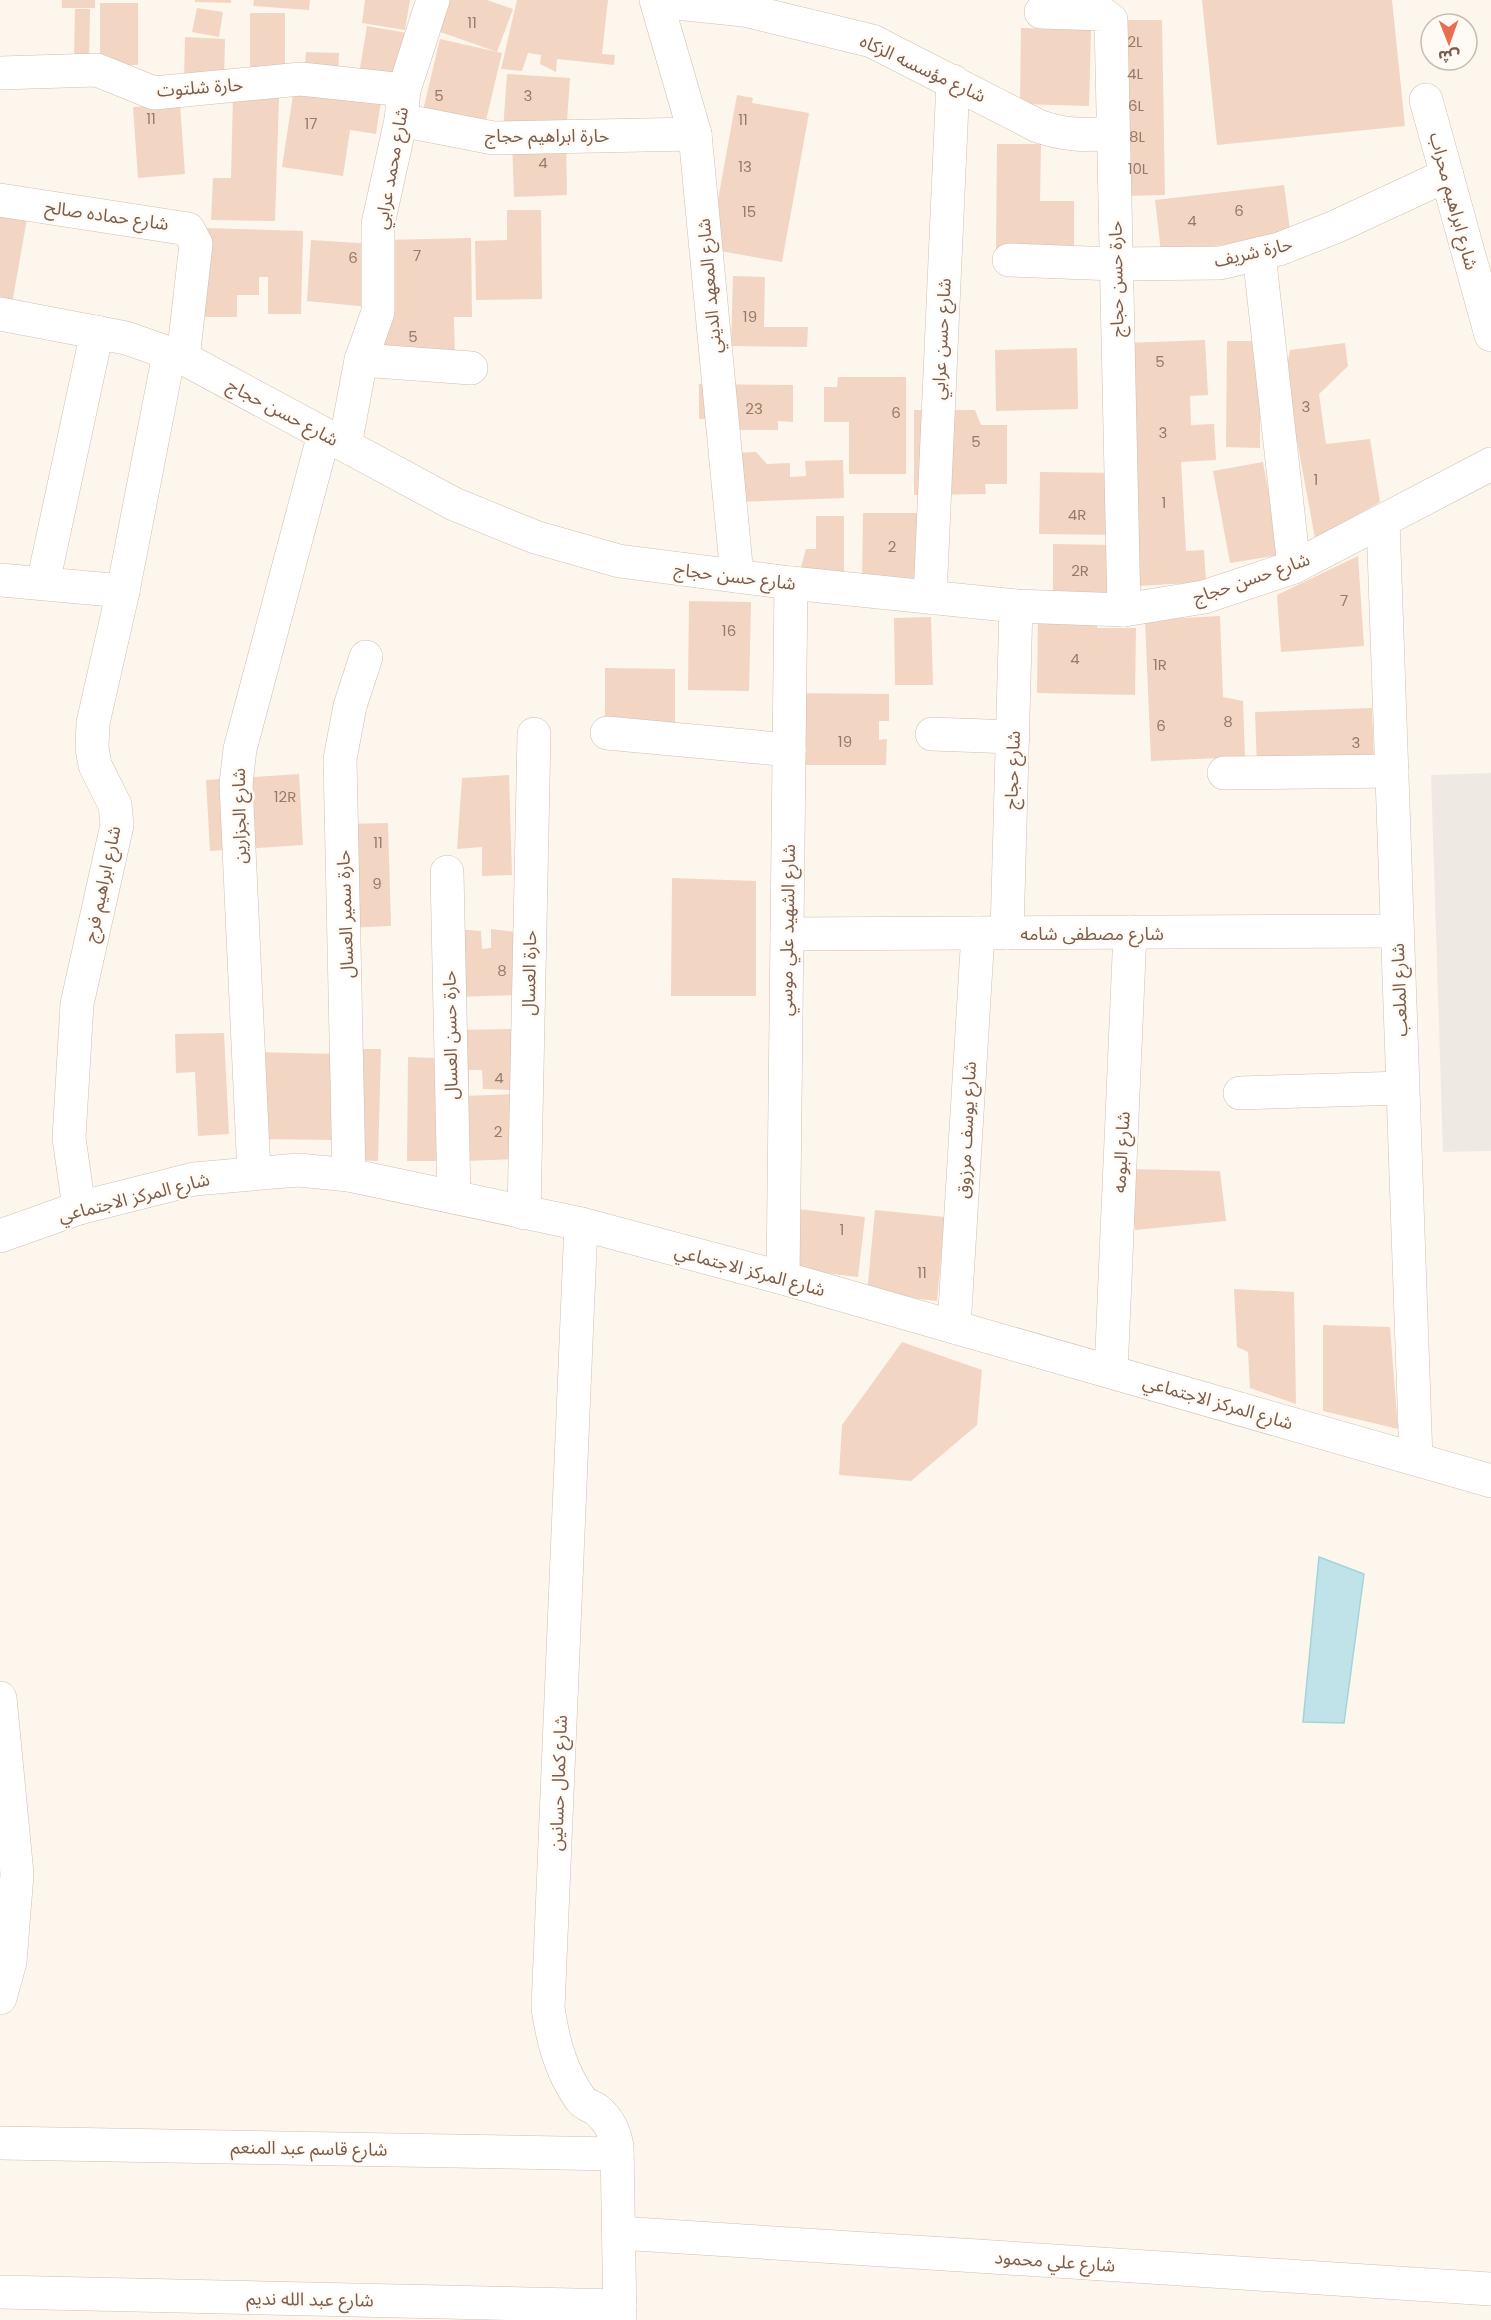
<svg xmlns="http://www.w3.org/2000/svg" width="1491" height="2320" font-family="Poppins,'Noto Sans Arabic',sans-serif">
	<rect width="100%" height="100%" fill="#fdf6ec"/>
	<!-- industrial -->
	<path fill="#efe9e4" d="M1491,773V1151L1443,1152L1431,775Z"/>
	<!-- water -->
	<path fill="#bfe3e8" stroke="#a5d3da" stroke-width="1.5" d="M1319,1557L1364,1574L1344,1723L1303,1722Z"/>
	<!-- building -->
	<g fill="#f3d5c3">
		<rect x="62" y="0" width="33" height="8"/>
		<path d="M195,0H231V3L195,2Z"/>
		<path d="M254,0H310L309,10L253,6Z"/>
		<path d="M365,0H410L405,30L362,23Z"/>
		<path d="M442,0H487L513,9L497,52L432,29Z"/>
		<path d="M517,0H608L602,54L615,55L614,65L557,59L556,72L540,64L541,55L528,53L522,71L501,69Z"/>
		<path d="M1202,0H1392L1405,126L1217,145Z"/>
		<rect x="100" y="3" width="38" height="62"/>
		<path d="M197,8L223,12L219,37L192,32Z"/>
		<path d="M75,9H90L89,63H74Z"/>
		<rect x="250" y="13" width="35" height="64"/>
		<path d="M1122,20H1162L1165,195L1125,196Z"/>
		<path d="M367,26L407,33L398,81L359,74Z"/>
		<path d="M1021,28L1091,29L1089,106L1020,104Z"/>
		<path d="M185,37L225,39L224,81L184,80Z"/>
		<path d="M440,39L502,53L483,133L421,119Z"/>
		<path d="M306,52L339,53L338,79L304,77Z"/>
		<path d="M507,74L570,78L566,135L503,131Z"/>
		<path d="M295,82L382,95L376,134L350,130L343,176L282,167Z"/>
		<path d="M737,95L753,98L752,103L809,113L782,262L709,249Z"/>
		<path d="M233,97L279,98L275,221L211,220L213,178H231Z"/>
		<path d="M180,104L185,174L138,178L133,107Z"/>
		<path d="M566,139L567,195L514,197L512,141Z"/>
		<path d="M997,144H1041L1040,201H1074V250L996,249Z"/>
		<path d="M1284,185L1291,237L1161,252L1155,200Z"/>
		<path d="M0,205L29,207L12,304L0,303Z"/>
		<path d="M507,210H541L542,299L476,300L475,241L507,240Z"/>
		<path d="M204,228L303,231L301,314H268V277H259V295H237V317H202Z"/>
		<path d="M471,238L472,317H454L455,358L384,359L382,240Z"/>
		<path d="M311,240L375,244L369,307L307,301Z"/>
		<path d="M733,276L765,277L764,327H808L807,347L731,346Z"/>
		<path d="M1205,340L1208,395L1190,396L1191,425L1214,424L1216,460L1181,462L1186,551L1204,550L1206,582L1138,586L1126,343Z"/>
		<path d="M1227,341H1260V448L1226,447Z"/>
		<path d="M1345,343L1348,366L1319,394L1326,444L1370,439L1380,502L1315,538L1285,376L1290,350Z"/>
		<path d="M1077,348L1078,409L996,411L995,350Z"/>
		<path d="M838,377H906V474H849V422H824V387H837Z"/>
		<path d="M699,384L793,385V422L778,421V430H730L731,420L699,419Z"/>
		<path d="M914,410H975L981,425H1007V484H985L986,494L914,495Z"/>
		<path d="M756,452L767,464L790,463V477L806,476L805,461L843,460L844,498L735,502L733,453Z"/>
		<path d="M1263,462L1280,555L1230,563L1213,471Z"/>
		<path d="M1040,472L1118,473V535L1039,534Z"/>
		<path d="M863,513H918L917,582H862Z"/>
		<path d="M816,516H844V578L801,567L806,549H816Z"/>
		<path d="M1053,544L1113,545L1112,595L1053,594Z"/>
		<path d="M1358,556L1364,646L1281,652L1277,595Z"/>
		<path d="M689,601L751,602L749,691L688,690Z"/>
		<path d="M1038,616H1098L1097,628H1136L1135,695L1037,693Z"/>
		<path d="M1220,616L1223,697L1243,701L1245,757L1151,761L1145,620Z"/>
		<path d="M931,617L933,685H895L894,618Z"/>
		<path d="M605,668L675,669V725L605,724Z"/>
		<path d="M791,693L889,694V721H879V740L887,739L886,765H791Z"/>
		<path d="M1372,708L1374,762L1257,767L1255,712Z"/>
		<path d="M299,774L303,845L210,851L206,780Z"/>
		<path d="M509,775L512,875L482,876V847L457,849L462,778Z"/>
		<path d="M388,823L391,926L346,928L342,824Z"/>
		<path d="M672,878L756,881V996H671Z"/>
		<path d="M456,929L481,931L482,949L491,948V929L516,932L517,995L455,997Z"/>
		<path d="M511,1029V1090L483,1089L482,1070H469V1085L454,1086V1030Z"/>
		<path d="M224,1033L229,1134L198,1136L195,1072L176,1073L175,1034Z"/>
		<path d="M352,1049H381L378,1161L350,1160Z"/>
		<path d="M254,1052L337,1054L336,1140L253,1139Z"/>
		<path d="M408,1057L436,1058V1161H407Z"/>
		<path d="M517,1094L520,1159L466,1161L463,1096Z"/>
		<path d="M1128,1169L1220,1171L1226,1221L1135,1230Z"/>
		<path d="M798,1209L865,1217L858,1277L791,1269Z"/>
		<path d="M875,1210L945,1217L937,1301L867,1293Z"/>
		<path d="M1234,1289L1294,1292L1296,1404L1250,1388L1248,1352L1237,1347Z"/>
		<path d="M1323,1325L1390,1327L1398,1429L1323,1411Z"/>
		<path d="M902,1342L982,1370L977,1425L911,1481L839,1475L842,1425Z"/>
	</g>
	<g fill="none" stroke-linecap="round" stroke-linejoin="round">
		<!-- minor casing -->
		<g stroke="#d1beb0" stroke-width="34">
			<g id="minor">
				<path d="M656,0L695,134L737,576"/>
				<path d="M657,1L744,10L872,41L1038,126C1064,135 1085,136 1112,133"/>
				<path d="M1041,12L1103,14L1111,20L1124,610"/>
				<path d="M0,73L97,70L154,93L301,79L404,90"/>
				<path d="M1426,100L1491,335"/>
				<path d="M401,120L493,138L695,134"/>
				<path d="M0,200L188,229L196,244L183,358"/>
				<path d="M1259,254L1294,567"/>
				<path d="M1009,260L1115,264L1220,263L1279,249L1335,227L1447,175"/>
				<path d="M0,314L126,338L183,358L454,504L535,537L619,561L791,583L1016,606L1124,610L1204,597L1294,567L1491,464"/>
				<path d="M361,360L471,368"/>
				<path d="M345,445L361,360L378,312V224L401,120L404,90L433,0"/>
				<path d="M1383,521L1416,1459"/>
				<path d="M0,580L123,591"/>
				<path d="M43,583L97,332"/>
				<path d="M930,597L953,81"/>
				<path d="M607,733L789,750"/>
				<path d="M932,734L1013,737"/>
				<path d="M1224,773L1392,771"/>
				<path d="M447,872L454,1197"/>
				<path d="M1007,933L1016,606"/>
				<path d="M787,934L1397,931"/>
				<path d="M1240,1093L1402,1088"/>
				<path d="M254,1173L236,784L240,749L324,434"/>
				<path d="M349,1175L340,759L350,706L366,657"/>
				<path d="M79,1208L69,1138L77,1004L117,825L115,805L95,765L92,748L93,723L123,591L169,354"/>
				<path d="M524,1213L534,734"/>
				<path d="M581,1224L548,2008C553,2042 561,2072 581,2100C585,2105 592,2106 597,2110C609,2120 614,2131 617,2146L620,2320"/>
				<path d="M0,1236L79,1208L194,1179L298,1170L349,1175L581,1224L783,1278L1491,1481"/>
				<path d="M783,1278L791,583"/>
				<path d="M954,1327L978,933"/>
				<path d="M1111,1372L1130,932"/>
				<path d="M0,1698L17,1874L10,1962L0,1998"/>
				<path d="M0,2143L617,2154"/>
				<path d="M619,2233L1491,2289"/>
				<path d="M0,2292L620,2306"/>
			</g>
		</g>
		<!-- minor -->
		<use href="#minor" stroke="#fff" stroke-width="33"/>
	</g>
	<g text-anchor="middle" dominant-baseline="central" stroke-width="5" stroke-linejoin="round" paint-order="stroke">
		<!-- number labels -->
		<g font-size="15" fill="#987a6a">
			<text x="472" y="22">11</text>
			<text x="1135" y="41">2L</text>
			<text x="1135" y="73">4L</text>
			<text x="439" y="95">5</text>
			<text x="528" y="95">3</text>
			<text x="1136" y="105">6L</text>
			<text x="151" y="118">11</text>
			<text x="743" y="119">11</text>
			<text x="311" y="123">17</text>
			<text x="1137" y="136">8L</text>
			<text x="543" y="162">4</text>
			<text x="745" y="166">13</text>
			<text x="1138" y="168">10L</text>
			<text x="1239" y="210">6</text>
			<text x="749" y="211">15</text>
			<text x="1192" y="220">4</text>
			<text x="417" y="255">7</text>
			<text x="353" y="257">6</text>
			<text x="750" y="316">19</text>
			<text x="413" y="336">5</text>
			<text x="1160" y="361">5</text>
			<text x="1306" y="406">3</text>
			<text x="754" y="408">23</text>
			<text x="896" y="412">6</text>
			<text x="1163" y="432">3</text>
			<text x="976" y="441">5</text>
			<text x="1316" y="479">1</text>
			<text x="1164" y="502">1</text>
			<text x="1077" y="514">4R</text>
			<text x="892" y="546">2</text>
			<text x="1080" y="570">2R</text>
			<text x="1344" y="600">7</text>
			<text x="729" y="630">16</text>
			<text x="1075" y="658">4</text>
			<text x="1160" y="664">1R</text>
			<text x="1228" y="721">8</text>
			<text x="1161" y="725">6</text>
			<text x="845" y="741">19</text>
			<text x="1356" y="742">3</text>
			<text x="285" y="796">12R</text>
			<text x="378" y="842">11</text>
			<text x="377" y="883">9</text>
			<text x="502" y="970">8</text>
			<text x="499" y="1077">4</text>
			<text x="498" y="1131">2</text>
			<text x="842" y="1229">1</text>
			<text x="922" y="1272">11</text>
		</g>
		<!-- street labels -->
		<g font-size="18" fill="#7a5c4d" stroke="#fffaf3">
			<text transform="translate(923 68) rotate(25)">شارع مؤسسه الزكاه</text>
			<text transform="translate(200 87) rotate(-4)">حارة شلتوت</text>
			<text x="547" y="135">حارة ابراهيم حجاج</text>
			<text transform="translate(391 168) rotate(-80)">شارع محمد عرابي</text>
			<text transform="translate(1454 201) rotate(75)">شارع ابراهيم محراب</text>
			<text transform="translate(107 215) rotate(8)">شارع حماده صالح</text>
			<text transform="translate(1253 252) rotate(-13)">حارة شريف</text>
			<text transform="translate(1116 279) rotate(-91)">حارة حسن حجاج</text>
			<text transform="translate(709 286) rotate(-95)">شارع المعهد الديني</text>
			<text transform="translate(941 339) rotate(-87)">شارع حسن عرابي</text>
			<text transform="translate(283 412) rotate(28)">شارع حسن حجاج</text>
			<text transform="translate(735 576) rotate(7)">شارع حسن حجاج</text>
			<text transform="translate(1251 578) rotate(-19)">شارع حسن حجاج</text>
			<text transform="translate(1012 770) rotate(-88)">شارع حجاج</text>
			<text transform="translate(239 816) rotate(-91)">شارع الجزارين</text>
			<text transform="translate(102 884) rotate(-78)">شارع ابراهيم فرج</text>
			<text transform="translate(345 914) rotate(-92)">حارة سمير العسال</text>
			<text transform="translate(787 930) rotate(-89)">شارع الشهيد علي موسي</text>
			<text x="1092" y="933">شارع مصطفى شامه</text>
			<text transform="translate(529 973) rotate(-89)">حارة العسال</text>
			<text transform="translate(1399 990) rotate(-92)">شارع الملعب</text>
			<text transform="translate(450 1035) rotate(-91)">حارة حسن العسال</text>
			<text transform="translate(966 1130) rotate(-87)">شارع يوسف مرزوق</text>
			<text transform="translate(1121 1152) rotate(-87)">شارع البومه</text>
			<text transform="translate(134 1197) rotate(-14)">شارع المركز الاجتماعي</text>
			<text transform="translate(750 1270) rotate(15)">شارع المركز الاجتماعي</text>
			<text transform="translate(1218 1402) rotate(16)">شارع المركز الاجتماعي</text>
			<text transform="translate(558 1783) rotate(-88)">شارع كمال حسانين</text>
			<text transform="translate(309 2148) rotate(1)">شارع قاسم عبد المنعم</text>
			<text transform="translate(1055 2261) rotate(4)">شارع علي محمود</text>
			<text transform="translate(310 2299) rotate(1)">شارع عبد الله نديم</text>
		</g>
	</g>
	<!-- north arrow -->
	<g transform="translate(1449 42) rotate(179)"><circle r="28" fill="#fffaf3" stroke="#cabbb1" stroke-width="1.5"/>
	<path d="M0-4.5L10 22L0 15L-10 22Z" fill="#e76f51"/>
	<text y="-9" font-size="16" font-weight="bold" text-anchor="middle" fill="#7a5c4d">ش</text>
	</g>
</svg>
